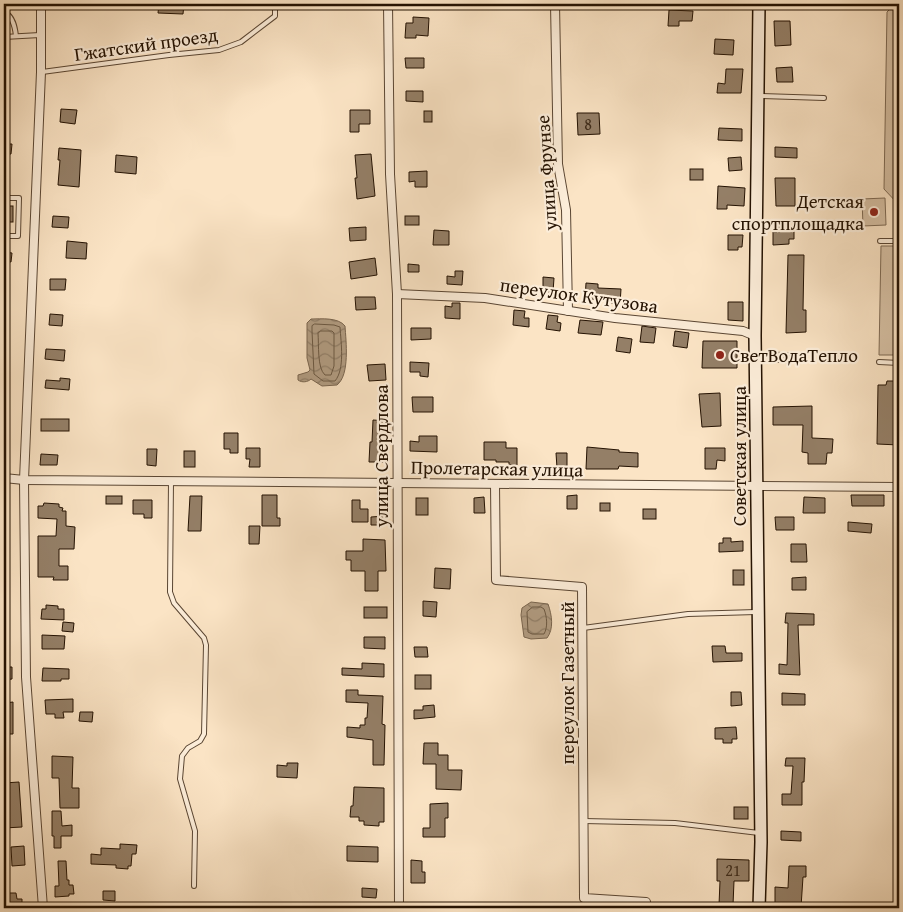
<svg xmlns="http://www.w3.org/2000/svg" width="903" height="912" font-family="'Gentium Book Plus',serif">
	<defs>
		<pattern id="water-waves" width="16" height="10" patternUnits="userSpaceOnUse" patternTransform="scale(1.25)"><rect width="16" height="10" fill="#b29d83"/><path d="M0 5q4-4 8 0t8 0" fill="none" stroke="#917f69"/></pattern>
	</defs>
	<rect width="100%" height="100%" fill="#fbe4c5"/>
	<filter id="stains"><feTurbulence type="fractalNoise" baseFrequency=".004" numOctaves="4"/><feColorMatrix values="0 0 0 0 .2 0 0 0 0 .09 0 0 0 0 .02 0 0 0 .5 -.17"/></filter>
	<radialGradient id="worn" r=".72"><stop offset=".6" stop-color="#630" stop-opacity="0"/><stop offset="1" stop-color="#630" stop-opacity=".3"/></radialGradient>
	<!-- garden -->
	<g fill="#d6c0a4" stroke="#7d6953">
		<path d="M895,4H899V205L884,189L887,12Z"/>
		<path d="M885,198L886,225L863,226L862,199Z"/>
		<path d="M881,246H899V355H879Z"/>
	</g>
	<!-- water -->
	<g fill="url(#water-waves)" stroke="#79654f">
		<path d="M311,319C321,319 338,317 345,326C346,341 350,375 337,385L322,386L311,379C308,382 302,383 298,380V375L308,372L310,370L307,358V323Z"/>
		<path d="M531,602L548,604C552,615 554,629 547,638L531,639L524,637L521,615L522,608Z"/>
	</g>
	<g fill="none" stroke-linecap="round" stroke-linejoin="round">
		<!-- shore -->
		<g stroke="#6b5842" stroke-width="1">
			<path d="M315,324L334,325L340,327C341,343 345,369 335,381H323L314,374L312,331V326Z"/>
			<path d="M321,331H332L334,333V366L331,375H325C317,368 319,345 318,333Z"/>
			<path d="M533,607H541L544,609C547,617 548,627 544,634H532L528,632L527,612Z"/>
		</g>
	</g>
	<!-- building -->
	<g fill="#947f67" stroke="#241202">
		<path d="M159,4H184L183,14L158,13Z"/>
		<path d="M669,10L693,11L692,21H679V26H668Z"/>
		<path d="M413,17L429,18L428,36L416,35V38H405L406,23H413Z"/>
		<path d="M774,21H790L791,45L775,46Z"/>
		<path d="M715,39L734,40L733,55L714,54Z"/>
		<path d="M405,58H424V68H406Z"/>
		<path d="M792,67L793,82H777L776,68Z"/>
		<path d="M726,69H743L741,93H717L718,83L725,84Z"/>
		<path d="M406,91H423V102L406,101Z"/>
		<path d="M61,109L77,110L75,124L60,122Z"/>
		<path d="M350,110H370V124H359V132H350Z"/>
		<rect x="424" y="111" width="8" height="11"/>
		<path d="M577,113H599L600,134L578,135Z"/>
		<path d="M719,128L742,129V141L718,140Z"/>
		<path d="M4,144H12L11,154H4Z"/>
		<path d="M775,147L797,148V158L775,157Z"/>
		<path d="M59,148L81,150L79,187L58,185L60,160H58Z"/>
		<path d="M371,154L375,196L357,199L355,178H357L355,155Z"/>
		<path d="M116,155L137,157L136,174L115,172Z"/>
		<path d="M741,157L742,170L729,171L728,158Z"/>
		<rect x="690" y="169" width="13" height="11"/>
		<path d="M427,171V187H415V181L409,182V172Z"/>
		<path d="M775,178H795V206H776Z"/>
		<path d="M718,186L745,188L744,206L727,205V209H717Z"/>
		<rect x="4" y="206" width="9" height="16"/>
		<path d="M53,216L69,217L68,228L52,227Z"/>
		<rect x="405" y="216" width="14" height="9"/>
		<path d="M794,226V239H789V244L773,245V232H777V227Z"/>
		<path d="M366,227V240L350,241L349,228Z"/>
		<path d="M434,230L449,231V245H433Z"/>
		<path d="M728,235H743L742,247H738V250H728Z"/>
		<path d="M67,241L87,243L86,259L66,258Z"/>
		<path d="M4,252L12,253L11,262L4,261Z"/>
		<path d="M788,255H804L803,310H806V332L786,333Z"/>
		<path d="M375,258L377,275L351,279L349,262Z"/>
		<path d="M408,264L419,265V272H408Z"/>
		<path d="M455,271H463L462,285L447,284V276L455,277Z"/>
		<path d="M543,277L554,278L553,292H543Z"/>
		<path d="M50,279H66L65,290H50Z"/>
		<path d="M586,283L598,284V288L621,289L620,304L611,303V300L585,299Z"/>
		<path d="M355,297H375L376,309L356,310Z"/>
		<path d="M728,302H743V321L728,320Z"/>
		<path d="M452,303H460V319L445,318V306L452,307Z"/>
		<path d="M514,310L525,311L524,318H529V327L513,325Z"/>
		<path d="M50,314L63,315L62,326L49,325Z"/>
		<path d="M548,315L558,316L557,322L561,323L560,331L546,329Z"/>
		<path d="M580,320L603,322L601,335L578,333Z"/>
		<path d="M642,326L656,328L654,343L640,342Z"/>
		<path d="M411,328H431V339L411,340Z"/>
		<path d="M675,331L689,333L687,348L673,346Z"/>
		<path d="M618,337L632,339L630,353L616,351Z"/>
		<path d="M703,341H737V368H702Z"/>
		<path d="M46,349L65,350L64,361L45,359Z"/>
		<path d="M773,352L790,353L789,363L773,362Z"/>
		<path d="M410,362L429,363L428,377L420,376V372H410Z"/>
		<path d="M385,364L386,380L369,381L367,365Z"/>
		<path d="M60,378L70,379L69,390L45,388L46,380L60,381Z"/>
		<path d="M887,381H899V445L877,444L878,385H886Z"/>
		<path d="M720,393L721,426L702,427L699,394Z"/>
		<path d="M412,397H433V412H413Z"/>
		<path d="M812,406V438L833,439L832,453H827L826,464H808V453L802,452L803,425H773V407Z"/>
		<rect x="41" y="419" width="28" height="12"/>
		<path d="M373,420L388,421L387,435H385L384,462H369L370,442H372Z"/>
		<path d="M224,433H238V453H230V449H224Z"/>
		<path d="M419,436H437V452L410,451V441L419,442Z"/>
		<path d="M484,442H506V448H517V465H509V462H496V460H484Z"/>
		<path d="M587,447L619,450V452L638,453V467L619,466L618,469H586Z"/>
		<path d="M246,448H260V467H249L250,459H246Z"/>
		<path d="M705,448H725V461L717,460L716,469H705Z"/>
		<path d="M147,449H157L156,466L147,465Z"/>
		<rect x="184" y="451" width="11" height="16"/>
		<path d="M556,453H567V468H557Z"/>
		<path d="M41,454L58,455L57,465H40Z"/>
		<path d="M262,495H277V518H280V526H262Z"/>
		<path d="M577,495V509H567V496Z"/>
		<path d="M851,495H884V506H852Z"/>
		<rect x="106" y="496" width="16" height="8"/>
		<path d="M190,496H202L201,531H188Z"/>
		<path d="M484,497L485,513H474V498Z"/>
		<path d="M804,497L825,498V513H803Z"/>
		<rect x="416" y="498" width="12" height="17"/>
		<path d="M133,500H152V518H144V514H133Z"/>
		<path d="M352,500H360V509H368V522H352Z"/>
		<path d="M44,503L59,504V507L63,508L62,511H66V526L75,527L74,549H59V566H68V580H53L54,577H38V536H56L57,519L38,518V506H43Z"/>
		<rect x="600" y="503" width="10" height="8"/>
		<rect x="643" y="509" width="13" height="10"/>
		<path d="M384,516V525H371V517Z"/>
		<path d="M775,517H794V530H776Z"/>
		<path d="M848,522L872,524L871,533L848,531Z"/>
		<path d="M249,526H260L259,544H249Z"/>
		<path d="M723,538H731V542L743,541V551L719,552V543H723Z"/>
		<path d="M363,539L385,540L386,571H378V591H365V571H351V560H346V551H363Z"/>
		<path d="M791,544H806L807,562H791Z"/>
		<path d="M435,568L451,569L450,589L434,588Z"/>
		<rect x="733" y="570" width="11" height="15"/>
		<path d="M806,577V590H792V578Z"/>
		<path d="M423,601L437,602L436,617L423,616Z"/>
		<path d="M46,605L58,606V609H64V620L41,619L42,609H46Z"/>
		<rect x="364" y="607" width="23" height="11"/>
		<path d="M786,613L814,614V625H798L800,675L779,674V664L787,665L788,623H785Z"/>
		<path d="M63,622L74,623L73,632L62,631Z"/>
		<path d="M42,635L65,636L64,649H42Z"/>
		<path d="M364,637H385V649L364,648Z"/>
		<path d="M712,646H725L726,653H742V661L713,662Z"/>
		<path d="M414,647H427L428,657H415Z"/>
		<path d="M362,663L384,664V677L342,675V668L362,669Z"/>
		<path d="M4,667H12V679L4,680Z"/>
		<path d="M43,668L69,669V679H61V681H42Z"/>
		<rect x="415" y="675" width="16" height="14"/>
		<path d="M346,690H358V695L383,696L382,724L385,725L384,765H373V740L347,737V727L360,728V725H365V718H367L368,703L346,702Z"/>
		<path d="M731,692H741L742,705L731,706Z"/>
		<path d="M782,693L805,694V705H782Z"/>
		<path d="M73,699V712H63L64,718H55V714H46L45,700Z"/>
		<path d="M13,702V734H6V723H4L5,703Z"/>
		<path d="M434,705L435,717L414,719V710H423V706Z"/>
		<path d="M80,712H93L92,722L79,721Z"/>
		<path d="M736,727L737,739H732V743H723V739H715V728Z"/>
		<path d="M424,743H438V755H448V770H462L461,790L436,789V764H423Z"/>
		<path d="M52,756L73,757L72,788H79V808H60L59,778H52Z"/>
		<path d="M786,758H805L804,782H802V805H782V794H791L793,766H785Z"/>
		<path d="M287,763H298L297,778L277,777V765L287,766Z"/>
		<path d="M19,782L22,827L4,828V812L9,811L7,793H4V783Z"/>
		<path d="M354,787L384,788V822H379V826L364,825V821H359V817H350L351,806H353Z"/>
		<path d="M448,803V818H445V837H423V828H430V804Z"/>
		<rect x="734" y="807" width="14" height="12"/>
		<path d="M52,811H61L62,826L72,825V836H61V848H54V836H52Z"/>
		<path d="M781,831L801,832V841L781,840Z"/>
		<path d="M120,844L137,845L136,854H132L131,866H128V869L116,868V865L91,864V854L101,855V848L120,849Z"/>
		<path d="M24,846L25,865L12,866L11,847Z"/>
		<path d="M347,846L378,847V862L347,861Z"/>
		<path d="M717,859L749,860V881H734L733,905H719L720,881H717Z"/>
		<path d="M411,860L422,861V872H425V883H411Z"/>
		<path d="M58,861H66L67,880H69V885H73L74,894H69V896L55,897V886H59Z"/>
		<path d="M789,866H806V877H803L801,907L775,906V887L788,888Z"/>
		<path d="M362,888L377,889L376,898L362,897Z"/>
		<path d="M103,891H115V901L103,900Z"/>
		<path d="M6,893H16L17,899H22V908H7Z"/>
	</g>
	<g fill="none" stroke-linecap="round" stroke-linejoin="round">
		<!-- lane casing -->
		<g stroke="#5a4633" stroke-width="6">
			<g id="lane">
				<path d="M4,12C13,16 15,27 16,36"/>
				<path d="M4,37L40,35"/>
				<path d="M42,72L169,55L219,50L241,42L275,16V4"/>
				<path d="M759,96L824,98"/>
				<path d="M4,198H19L18,236H4"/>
				<path d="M880,241H899"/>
				<path d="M879,362L899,363"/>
				<path d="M171,481L170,592L174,603L204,638L206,645L204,734L200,741L188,748L182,756L180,779L195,831L194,886"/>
				<path d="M583,628L688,614L756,612"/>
				<path d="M584,821L675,823L759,833"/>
			</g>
		</g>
		<!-- street casing -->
		<g stroke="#5a4633" stroke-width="10">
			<g id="street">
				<path d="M41,4V72L24,480L26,677L43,908"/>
				<path d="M388,4L390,174L397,294L399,908"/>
				<path d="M555,4L558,164L566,210L568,311"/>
				<path d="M397,294L485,298L615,318L743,331L755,336"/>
				<path d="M4,478L24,480L899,487"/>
				<path d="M495,484L496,580L582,587L584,898L646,902"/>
			</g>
		</g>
		<!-- secondary casing -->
		<g stroke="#241202" stroke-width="14">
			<path id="secondary" d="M759,908L761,842L755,336L759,4"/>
		</g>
		<!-- lane -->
		<use href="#lane" stroke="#fcedd9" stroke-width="4"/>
		<!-- street -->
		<use href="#street" stroke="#fcedd9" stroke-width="8"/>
		<!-- secondary -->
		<use href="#secondary" stroke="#fcedd9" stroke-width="11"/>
	</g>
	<!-- markers -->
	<g fill="#8f2418" stroke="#fcedd9" stroke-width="2">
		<circle cx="874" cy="212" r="5"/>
		<circle cx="720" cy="355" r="5"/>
	</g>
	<g text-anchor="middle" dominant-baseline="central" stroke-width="4.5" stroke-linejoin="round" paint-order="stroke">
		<!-- number labels -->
		<g font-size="16" fill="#402d1b">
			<text x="588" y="124">8</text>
			<text x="733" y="870">21</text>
		</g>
		<!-- street labels -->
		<g font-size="19" fill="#241202" stroke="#fcedd9">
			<text transform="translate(146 44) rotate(-8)">Гжатский проезд</text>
			<text transform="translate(546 173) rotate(-94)">улица Фрунзе</text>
			<text transform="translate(579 295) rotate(8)">переулок Кутузова</text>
			<text transform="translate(381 456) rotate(-90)">улица Свердлова</text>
			<text transform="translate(739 456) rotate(-90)">Советская улица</text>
			<text transform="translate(497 468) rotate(1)">Пролетарская улица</text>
			<text transform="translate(567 683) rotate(-90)">переулок Газетный</text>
		</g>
		<!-- poi labels -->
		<g font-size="19" fill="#241202" stroke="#fcedd9" text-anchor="end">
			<text x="864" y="201">Детская<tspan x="864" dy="22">спортплощадка</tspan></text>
			<text x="730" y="355" text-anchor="start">СветВодаТепло</text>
		</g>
	</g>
	<!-- margin -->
	<rect width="903" height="912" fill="none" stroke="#fbe4c5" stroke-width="20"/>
	<rect x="5" y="5" width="893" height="902" fill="none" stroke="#241202" stroke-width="2.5"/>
	<rect x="10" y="10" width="883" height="892" fill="none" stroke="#241202"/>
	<rect width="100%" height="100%" filter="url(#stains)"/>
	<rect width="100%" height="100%" fill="url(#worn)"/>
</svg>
